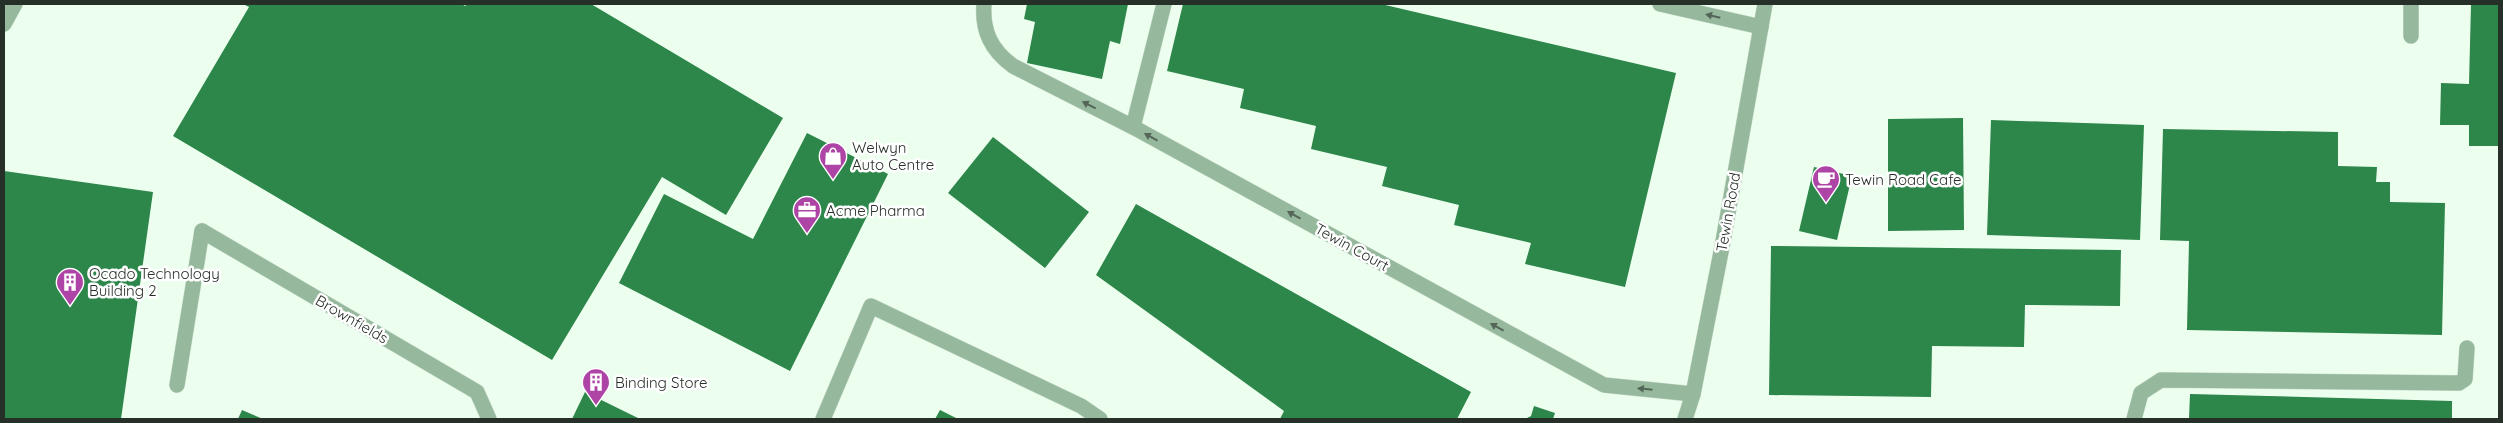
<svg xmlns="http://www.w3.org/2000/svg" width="2503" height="423" font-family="Quicksand,sans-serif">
	<rect width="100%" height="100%" fill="#ecffef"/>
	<!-- building -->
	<g fill="#2d864a">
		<path d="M243,4H462L465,6L467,4H591L783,118L726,215L662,177L552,360L173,136L249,7Z"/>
		<path d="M1027,4H1128L1120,44L1110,41L1102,79L1027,63L1035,22L1024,19Z"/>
		<path d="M1183,4H1381L1676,73L1625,287L1525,264L1531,243L1454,225L1459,205L1382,186L1387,167L1311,149L1316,126L1240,108L1244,89L1167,71Z"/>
		<path d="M2471,4H2499V146H2469V125H2440L2441,83L2469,84Z"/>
		<path d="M1963,118L1964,230L1888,231V119Z"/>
		<path d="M1991,120L2144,125L2140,240L1987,235Z"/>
		<path d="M2163,129L2338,132V166L2377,167L2376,182H2390V202L2445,203L2442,335L2187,330L2189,241L2160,240Z"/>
		<path d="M807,133L888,174L790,371L619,283L664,194L753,239Z"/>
		<path d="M993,137L1089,212L1045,268L948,193Z"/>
		<path d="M1814,167L1852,176L1837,240L1799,231Z"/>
		<path d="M4,171L153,192L121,419H4Z"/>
		<path d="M1136,204L1471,392L1457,419H1280L1284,411L1096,275Z"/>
		<path d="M1771,246L2121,250L2120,306L2025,305L2024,347L1932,346L1931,397L1769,395Z"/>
		<path d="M585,392L640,419H572Z"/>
		<path d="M2190,394L2452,401V419H2189Z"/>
		<path d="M1534,406L1555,413L1553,419H1525L1531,416Z"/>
		<path d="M242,410L263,419H238Z"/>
		<path d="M940,410L958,419H935Z"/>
	</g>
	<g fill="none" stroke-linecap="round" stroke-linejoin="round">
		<!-- service casing -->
		<g stroke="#c8dacb" stroke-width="16">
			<g id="service">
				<path d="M984,4C982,31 991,50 1013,66L1133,127"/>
				<path d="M1164,4L1133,127L1604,385L1693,394"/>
				<path d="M1660,4L1761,27"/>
				<path d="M2411,36V4"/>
				<path d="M177,385L202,231"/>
				<path d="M823,419L871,306L1081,406L1100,419"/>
				<path d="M2134,419L2141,393L2161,380L2459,383L2465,379L2467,348"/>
			</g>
		</g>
		<!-- minor casing -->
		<g stroke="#c8dacb" stroke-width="16">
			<g id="minor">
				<path d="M4,24L15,4"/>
				<path d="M202,231L477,392L489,419"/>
			</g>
		</g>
		<!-- tertiary casing -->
		<g stroke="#c8dacb" stroke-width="16">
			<path id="tertiary" d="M1685,419L1693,394L1722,247L1765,4"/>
		</g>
		<!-- service -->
		<use href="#service" stroke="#96b99d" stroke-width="15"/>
		<!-- minor -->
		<use href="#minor" stroke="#96b99d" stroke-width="15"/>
		<!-- tertiary -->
		<use href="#tertiary" stroke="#96b99d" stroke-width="15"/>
	</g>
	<!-- one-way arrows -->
	<defs><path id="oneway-solid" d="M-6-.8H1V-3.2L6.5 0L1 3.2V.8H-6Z" transform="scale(1.25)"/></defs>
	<g fill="#536657">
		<use href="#oneway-solid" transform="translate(1713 16) rotate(-167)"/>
		<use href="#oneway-solid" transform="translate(1089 105) rotate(-153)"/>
		<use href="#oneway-solid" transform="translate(1151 137) rotate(-151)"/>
		<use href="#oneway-solid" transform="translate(1294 215) rotate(-151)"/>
		<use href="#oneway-solid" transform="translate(1497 327) rotate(-151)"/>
		<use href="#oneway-solid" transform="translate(1645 389) rotate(-174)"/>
	</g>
	<!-- icons -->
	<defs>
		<g id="shop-pin" transform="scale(1.4375)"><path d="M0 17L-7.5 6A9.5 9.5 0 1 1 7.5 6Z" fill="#ad44a6" stroke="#fff"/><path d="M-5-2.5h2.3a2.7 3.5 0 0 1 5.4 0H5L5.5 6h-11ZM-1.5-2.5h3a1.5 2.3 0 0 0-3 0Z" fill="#fff"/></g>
		<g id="cafe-pin" transform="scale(1.4375)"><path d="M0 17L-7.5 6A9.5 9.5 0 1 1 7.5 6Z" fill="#ad44a6" stroke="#fff"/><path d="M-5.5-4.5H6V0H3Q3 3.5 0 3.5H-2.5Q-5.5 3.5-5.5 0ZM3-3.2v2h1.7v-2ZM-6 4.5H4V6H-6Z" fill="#fff"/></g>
		<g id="office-pin" transform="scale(1.4375)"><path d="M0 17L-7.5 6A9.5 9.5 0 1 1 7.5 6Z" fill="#ad44a6" stroke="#fff"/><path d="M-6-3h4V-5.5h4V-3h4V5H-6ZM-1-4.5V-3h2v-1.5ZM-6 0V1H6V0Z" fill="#fff"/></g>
		<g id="building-pin" transform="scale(1.4375)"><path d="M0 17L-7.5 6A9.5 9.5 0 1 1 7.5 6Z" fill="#ad44a6" stroke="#fff"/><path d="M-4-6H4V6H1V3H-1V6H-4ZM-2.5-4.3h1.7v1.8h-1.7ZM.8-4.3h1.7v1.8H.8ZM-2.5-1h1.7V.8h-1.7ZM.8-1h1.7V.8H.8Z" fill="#fff"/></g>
	</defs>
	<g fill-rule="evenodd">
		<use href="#shop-pin" x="833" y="156"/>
		<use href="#cafe-pin" x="1826" y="179"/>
		<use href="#office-pin" x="807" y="210"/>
		<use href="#building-pin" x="70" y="282"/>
		<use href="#building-pin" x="596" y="382"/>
	</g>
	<g text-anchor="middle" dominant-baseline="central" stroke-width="5" stroke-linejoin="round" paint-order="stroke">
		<!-- poi labels -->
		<g font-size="15" fill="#262f28" stroke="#fff" text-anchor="start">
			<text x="852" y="147">Welwyn<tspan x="852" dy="17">Auto Centre</tspan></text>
			<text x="1845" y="179">Tewin Road Cafe</text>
			<text x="826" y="210">Acme Pharma</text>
			<text x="89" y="273">Ocado Technology<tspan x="89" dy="17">Building 2</tspan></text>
			<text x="615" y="382">Binding Store</text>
		</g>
		<!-- street labels -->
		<g font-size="15" fill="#262f28" stroke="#fff">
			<text transform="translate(1728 212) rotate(-80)">Tewin Road</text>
			<text transform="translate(1352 247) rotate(29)">Tewin Court</text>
			<text transform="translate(352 319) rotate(30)">Brownfields</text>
		</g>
	</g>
	<!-- border -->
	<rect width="2503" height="423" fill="none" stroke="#262f28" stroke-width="10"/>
</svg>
